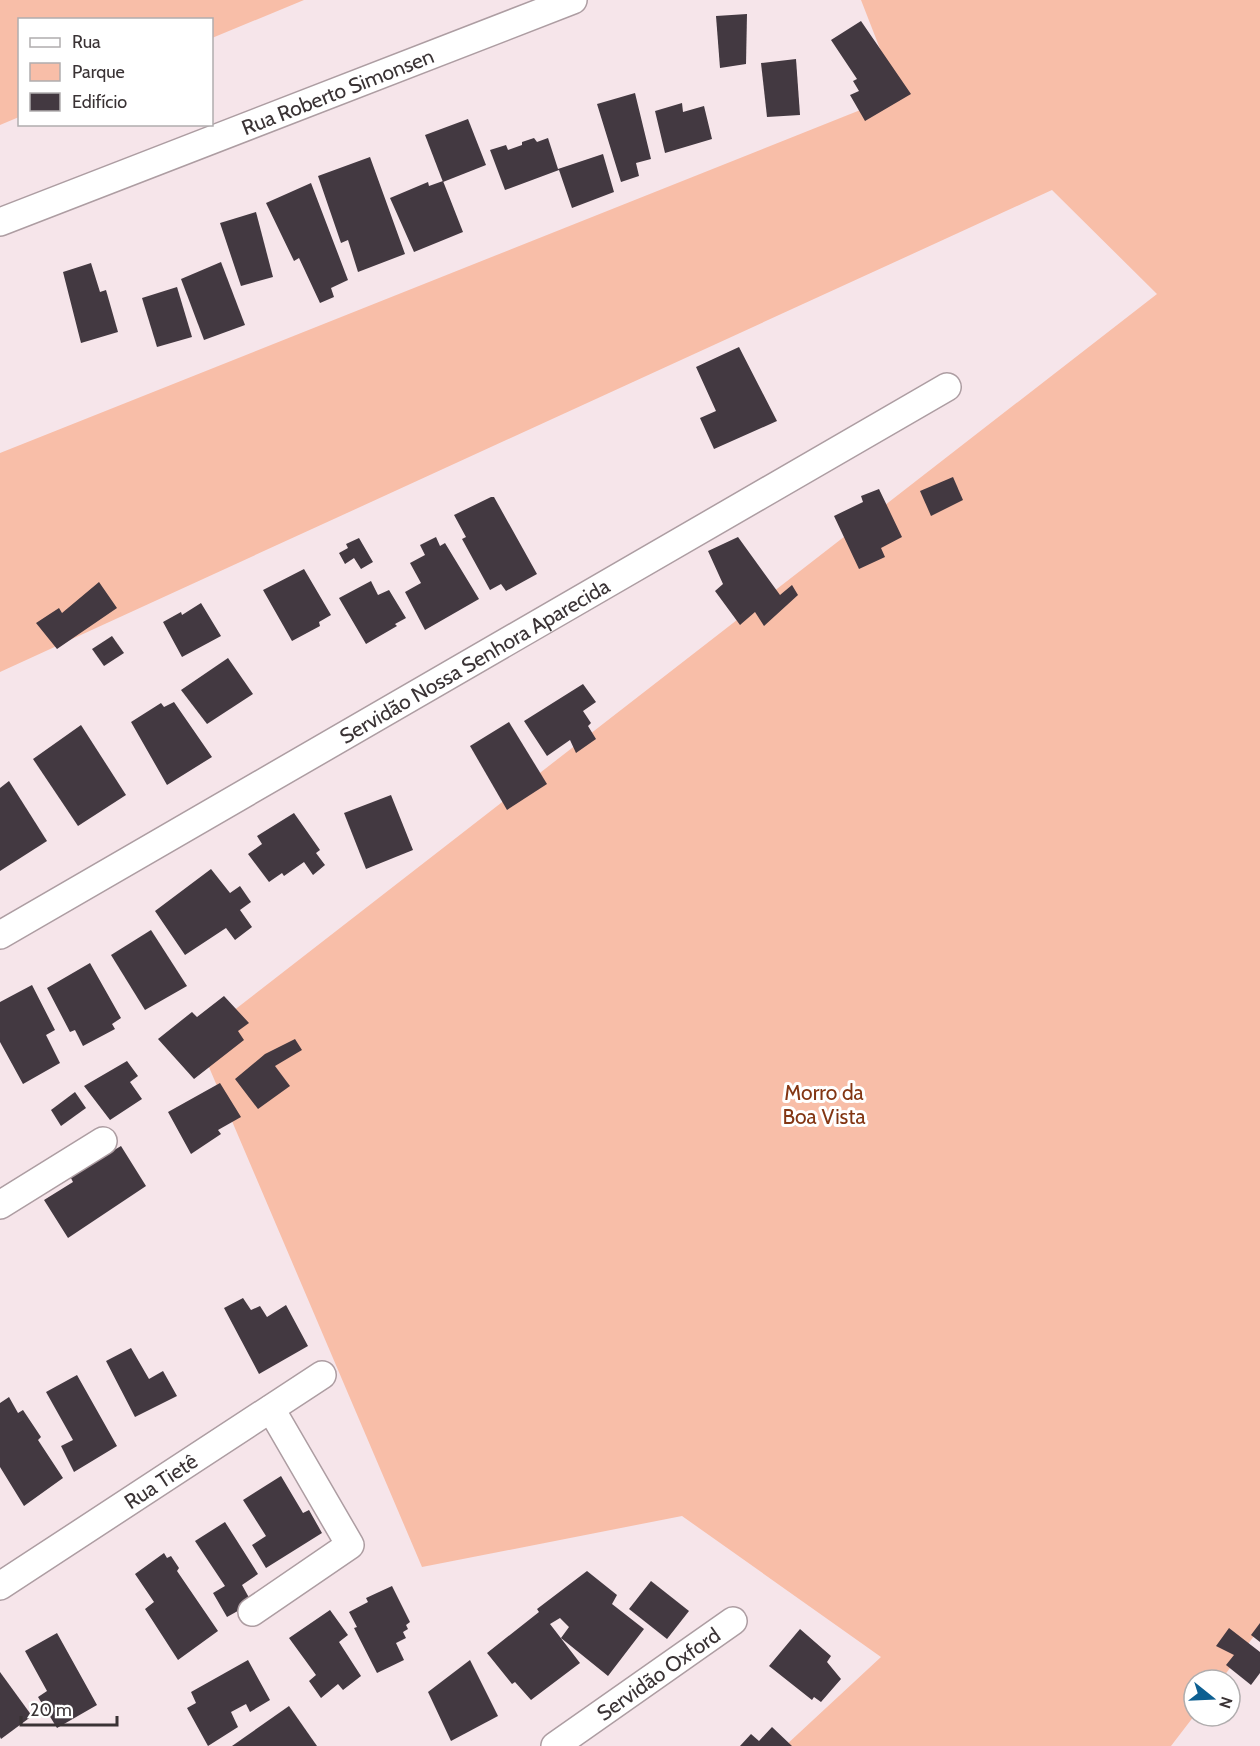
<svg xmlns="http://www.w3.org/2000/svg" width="1260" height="1746" font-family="Cabin,sans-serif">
	<rect width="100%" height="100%" fill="#f6e5ea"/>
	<!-- green -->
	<g fill="#f8bea8">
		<path d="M0,0H304L212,38V20H20L19,117L0,125Z"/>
		<path d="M861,0H1260V1628L1221,1680H1194V1716L1171,1746H785L881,1657L682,1516L422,1567L197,1039L1157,294L1052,190L0,672V453L898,95Z"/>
	</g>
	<!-- building -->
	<g fill="#433941">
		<path d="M747,14L746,64L720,68L716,16Z"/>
		<path d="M861,21L911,94L865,121L850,95L859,91L853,81L857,79L831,40Z"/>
		<path d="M796,59L800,115L767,117L761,63Z"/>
		<path d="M635,93L651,159L636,163L639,176L621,182L597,104Z"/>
		<path d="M682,103L683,112L704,106L712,139L665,153L655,111Z"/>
		<path d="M468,119L486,165L443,182L425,135Z"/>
		<path d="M534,138L537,142L548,138L558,169L603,154L614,192L572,208L559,170L505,190L490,150L506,145L508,150L522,145V142Z"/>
		<path d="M370,157L405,254L358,272L348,240L341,243L318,176Z"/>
		<path d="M443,181L463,232L414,252L390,198L428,182L429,186Z"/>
		<path d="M311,183L348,280L331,288L334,297L320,303L299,258L294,261L266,203Z"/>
		<path d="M256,212L273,277L241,286L220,223Z"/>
		<path d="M221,262L245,325L204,340L181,279Z"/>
		<path d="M91,263L100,292L106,290L118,332L81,343L63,272Z"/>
		<path d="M177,287L192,337L157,347L142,298Z"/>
		<path d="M739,347L777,421L714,449L700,418L716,411L696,367Z"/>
		<path d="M953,477L963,500L931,516L920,491Z"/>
		<path d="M879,489L902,537L881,548L885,557L859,569L834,516L863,502L861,496Z"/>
		<path d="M491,497H494L537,574L506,591L501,584L490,590L462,539L466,537L454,515Z"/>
		<path d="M436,537L440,546L445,543L479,599L425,630L405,592L421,583L410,563L425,555L420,545Z"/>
		<path d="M738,537L780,595L792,585L798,595L764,626L755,612L740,625L715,591L723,584L708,551Z"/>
		<path d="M359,538L373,562L361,569L354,558L345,564L339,553L348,548L346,544Z"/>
		<path d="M304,569L331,615L319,622L320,626L292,641L263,590Z"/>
		<path d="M371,581L378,595L389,590L406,618L395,624L397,626L366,644L339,598Z"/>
		<path d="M99,582L117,608L57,649L36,623L59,608L62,613Z"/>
		<path d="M201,603L221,636L182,657L163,622L181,612L182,615Z"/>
		<path d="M112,636L124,653L104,666L92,649Z"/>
		<path d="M228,658L253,694L207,724L181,690Z"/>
		<path d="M583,684L596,702L583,711L591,723L588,726L596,739L576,753L570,740L547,756L524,721Z"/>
		<path d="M174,702L212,757L167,785L131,722L161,703L164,707Z"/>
		<path d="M509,722L547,784L507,810L470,746Z"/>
		<path d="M81,725L126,795L78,826L33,759Z"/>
		<path d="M9,781L47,841L0,871V788Z"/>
		<path d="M391,795L413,850L366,869L344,813Z"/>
		<path d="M294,813L320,850L316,853L325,865L313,875L304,862L284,876L282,873L269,882L248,854L262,844L257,836Z"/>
		<path d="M211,869L230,893L240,886L251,902L240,910L252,927L235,940L226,928L185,955L155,911Z"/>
		<path d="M151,930L187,986L145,1010L111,955Z"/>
		<path d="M90,963L121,1018L112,1024L115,1029L83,1046L75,1030L70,1032L47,988Z"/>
		<path d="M32,985L55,1030L46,1035L60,1063L23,1084L0,1042V1002Z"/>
		<path d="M224,996L249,1023L238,1031L244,1040L194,1079L158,1039L192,1012L197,1017Z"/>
		<path d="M295,1039L302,1050L275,1066L290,1086L258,1109L235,1079L265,1054Z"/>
		<path d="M127,1061L138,1076L130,1082L142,1099L110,1120L84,1086Z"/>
		<path d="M220,1083L241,1117L218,1130L221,1134L191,1154L168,1112Z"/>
		<path d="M75,1092L86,1108L61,1126L51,1110Z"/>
		<path d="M121,1146L146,1186L68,1238L44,1200L73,1182L70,1176Z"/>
		<path d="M243,1298L251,1310L260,1306L267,1317L286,1305L308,1346L259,1374L224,1308Z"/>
		<path d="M131,1348L149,1379L163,1371L177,1396L135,1417L106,1361Z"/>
		<path d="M77,1375L117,1446L74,1472L61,1446L73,1440L46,1392Z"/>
		<path d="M9,1397L18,1413L23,1410L41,1437L38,1440L63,1478L24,1506L0,1467V1403Z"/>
		<path d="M281,1476L303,1513L309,1510L322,1533L266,1568L252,1545L266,1536L243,1500Z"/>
		<path d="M225,1522L258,1574L242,1585L252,1603L227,1617L213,1593L225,1586L195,1541Z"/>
		<path d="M164,1553L167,1558L171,1556L179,1568L177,1571L218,1631L178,1660L145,1609L154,1602L135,1574Z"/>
		<path d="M587,1571L617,1595L612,1604L644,1629L608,1676L561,1638L569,1627L560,1618L550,1624L580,1663L531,1700L515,1682L512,1684L487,1653L539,1612L537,1609Z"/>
		<path d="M651,1581L689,1611L667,1639L629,1609Z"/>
		<path d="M392,1586L410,1622L406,1625L408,1629L403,1632L406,1638L396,1643L404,1660L377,1673L354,1628L357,1627L349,1612L368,1602L366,1598Z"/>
		<path d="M330,1610L348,1635L339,1642L361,1676L343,1690L338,1684L321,1698L309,1681L316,1675L289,1638Z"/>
		<path d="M1260,1623V1642L1251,1635Z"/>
		<path d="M1229,1628L1260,1652V1673L1251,1685L1226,1665L1234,1655L1216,1646Z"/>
		<path d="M800,1629L831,1656L827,1662L841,1679L821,1702L814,1697L812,1700L769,1666Z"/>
		<path d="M57,1633L97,1705L57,1728L38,1697L47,1691L25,1651Z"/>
		<path d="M248,1660L270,1700L250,1712L246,1704L231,1712L238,1727L208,1746L187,1708L196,1703L191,1692Z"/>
		<path d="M470,1660L498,1716L451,1741L428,1692Z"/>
		<path d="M0,1672L32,1716L1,1739L0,1737Z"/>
		<path d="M289,1706L317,1746H232Z"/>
		<path d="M772,1727L792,1746H740L751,1734L759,1741Z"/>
	</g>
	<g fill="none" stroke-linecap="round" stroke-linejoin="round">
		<!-- minor casing -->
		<g stroke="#ad9da2" stroke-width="30">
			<g id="minor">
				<path id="s1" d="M0,222L573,0"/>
				<path id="s2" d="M0,935L947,387"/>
				<path d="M0,1205L103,1141"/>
				<path id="s3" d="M0,1586L322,1375"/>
				<path d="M252,1612L350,1545L271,1409"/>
				<path id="s4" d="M555,1746L733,1621"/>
			</g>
		</g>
		<!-- minor -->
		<use href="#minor" stroke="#fff" stroke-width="27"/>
	</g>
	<g text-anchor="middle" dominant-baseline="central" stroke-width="6" stroke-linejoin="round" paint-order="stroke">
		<!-- street labels -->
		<g font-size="21" fill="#3a3335" stroke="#fff">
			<text stroke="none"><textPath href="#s1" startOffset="362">Rua Roberto Simonsen</textPath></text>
			<text stroke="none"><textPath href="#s2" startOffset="548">Servidão Nossa Senhora Aparecida</textPath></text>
			<text stroke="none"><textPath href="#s3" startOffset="192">Rua Tietê</textPath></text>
			<text stroke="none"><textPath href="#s4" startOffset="126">Servidão Oxford</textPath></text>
		</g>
		<!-- park labels -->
		<g font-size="21" fill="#833613" stroke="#fff">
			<text x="824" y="1092">Morro da<tspan x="824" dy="24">Boa Vista</tspan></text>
		</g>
	</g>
	<!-- legend -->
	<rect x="18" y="18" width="195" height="108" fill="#ffffff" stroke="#b0adae" stroke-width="1.5"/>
	<rect x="30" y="38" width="30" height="9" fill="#ffffff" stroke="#b0adae" stroke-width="1.5"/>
	<text x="72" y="48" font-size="18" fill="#3a3335">Rua</text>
	<rect x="30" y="63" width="30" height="18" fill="#f8bea8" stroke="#b0adae" stroke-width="1.5"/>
	<text x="72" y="78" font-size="18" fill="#3a3335">Parque</text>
	<rect x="30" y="93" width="30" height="18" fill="#433941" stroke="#b0adae" stroke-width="1.5"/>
	<text x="72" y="108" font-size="18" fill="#3a3335">Edifício</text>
	<!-- north arrow -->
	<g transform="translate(1212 1698) rotate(108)"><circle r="28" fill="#ffffff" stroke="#b0adae" stroke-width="1.5"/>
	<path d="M0-4.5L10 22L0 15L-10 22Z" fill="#0d5f91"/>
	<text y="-9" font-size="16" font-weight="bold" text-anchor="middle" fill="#3a3335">N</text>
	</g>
	<!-- scale -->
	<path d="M21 1716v9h96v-9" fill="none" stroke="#3a3335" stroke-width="3"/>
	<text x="30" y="1716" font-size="18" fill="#3a3335" stroke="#ffffff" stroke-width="4.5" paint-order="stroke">20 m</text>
</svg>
